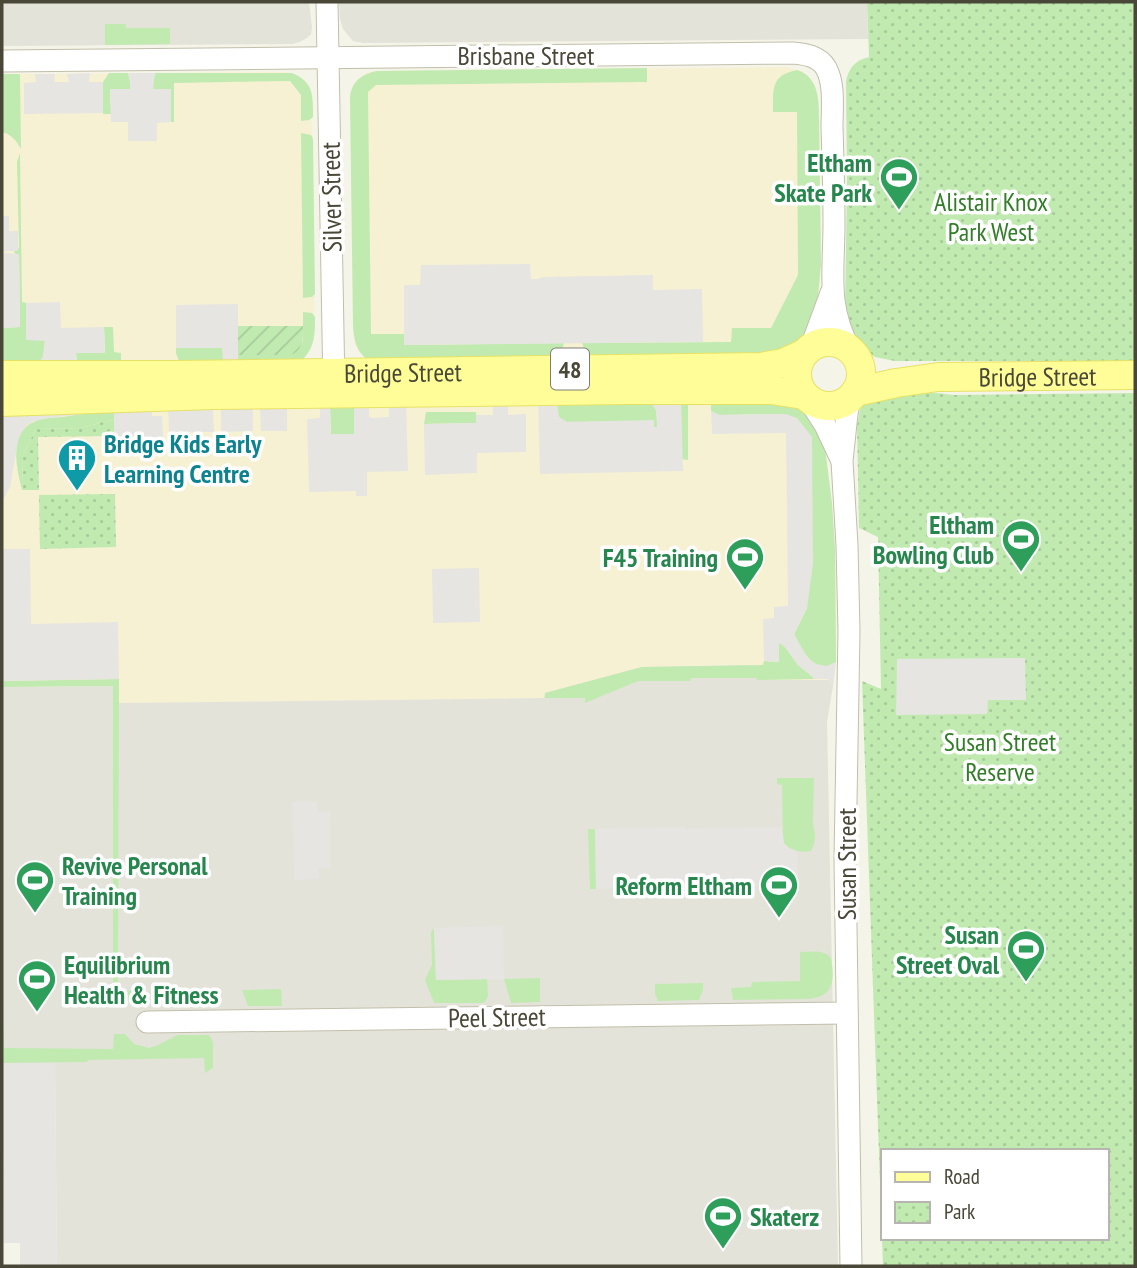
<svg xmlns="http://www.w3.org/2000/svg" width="1137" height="1268" font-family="'PT Sans Narrow',sans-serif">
	<defs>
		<pattern id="park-dots" width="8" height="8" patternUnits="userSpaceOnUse" patternTransform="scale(1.75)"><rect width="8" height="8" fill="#c1eab1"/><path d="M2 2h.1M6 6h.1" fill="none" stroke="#a7ca99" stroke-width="1.8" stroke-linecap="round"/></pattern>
		<pattern id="garden-furrows" width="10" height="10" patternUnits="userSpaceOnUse" patternTransform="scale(1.75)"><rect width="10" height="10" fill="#c1eab1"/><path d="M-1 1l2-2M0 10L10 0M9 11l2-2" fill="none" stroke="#a7ca99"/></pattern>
	</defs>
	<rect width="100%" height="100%" fill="#f5f4e9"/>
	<!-- commercial -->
	<g fill="#f7f1d4">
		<path d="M787,67L802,71L814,84L817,91L819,115L821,264L819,293L782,356H363L358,350L354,343L353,325L350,97L351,90L359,78L367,73L377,71Z"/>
		<path d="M281,72L292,73L305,80L310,87L312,94L315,332L312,346L303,359L2,367V74Z"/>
		<path d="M763,396L832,503L835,548L837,623L834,680H764V665L642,667L545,693V698L223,702L119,703V686L2,687V410Z"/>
	</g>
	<!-- industrial -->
	<g fill="#e4e3da">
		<path d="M2,2H309L312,27L311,34L307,38L300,42L292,44L2,46Z"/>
		<path d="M339,2H867L868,39L363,43L353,41L343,29L340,19Z"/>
		<path d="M764,665V680H834L827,722L838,1266H57L55,1063H4L2,967V687L119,686V703L544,698L545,693L642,667Z"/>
	</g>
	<!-- grass -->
	<g fill="#c1eab1">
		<path d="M105,24H126V28H170V44L105,45Z"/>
		<path d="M647,68V82L376,85L368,92L371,334H404L405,345L564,343L562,351L559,357L369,361C356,351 354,341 353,325L350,97C352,81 362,74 377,71Z"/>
		<path d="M797,70C817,76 819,97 819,115L821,264L817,307L807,336L789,353L594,358L585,351L582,343L731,342L732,328H771L798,275L797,112H773C773,89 771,75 797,70Z"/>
		<path d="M109,73H128L130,82V89L110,90L111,114H103V82Z"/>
		<path d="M155,73H292C314,82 313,96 313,117L309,120L301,121V95L290,81L174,83V122H171V89H152Z"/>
		<path d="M2,74H20L21,149C16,140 11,134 2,132Z"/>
		<path d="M301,133L311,135L313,139L315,294L312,297L303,298Z"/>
		<path d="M20,153L22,302L26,303V340H45L43,357L34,368L2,367V328L20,327L19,254H15L14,251H17L19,247L17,162Z"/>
		<path d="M303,312L312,313L315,317C315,333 315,347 303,359L238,363V355H286L303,341Z"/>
		<path d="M104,327H113L114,352L121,353V367L83,368L77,361L76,353H105Z"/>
		<path d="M176,348H223V363L181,367L176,353Z"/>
		<path d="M763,396L805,409L824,440L832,503L835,548L836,656V662C816,677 801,650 794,634L807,608L786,414L719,415L711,411V401Z"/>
		<path d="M648,398L656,410L658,427H654V421L567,422C557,419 556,411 558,402Z"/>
		<path d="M680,398L688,403V460L682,459Z"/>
		<path d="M354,401L355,434H331L330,407Z"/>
		<path d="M113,406L114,409V419L81,428L36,429L23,455L22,490C17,468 7,432 36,421C46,417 58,418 69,416C84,414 98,410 113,406Z"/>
		<path d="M426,412H476L477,423L424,424Z"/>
		<path d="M779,642L785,647L798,665L813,677V679L757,680L756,678H691L690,681H638L585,703V698H545V693L642,667L763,665L764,661L779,662Z"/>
		<path d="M119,679L118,990L137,991L136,998C127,1002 120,1000 113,993V686L2,687V681Z"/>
		<path d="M777,778H814L813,823L815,835L814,844L811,851C801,853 790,851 783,843L782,785L777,784Z"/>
		<path d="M588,829H595L596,889H590Z"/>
		<path d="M434,928L436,980L487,979L488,996L484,1003H434L425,980L432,965L431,932Z"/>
		<path d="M800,952C811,952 824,949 831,958C835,980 834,998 807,999L733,1000L731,988L751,987L752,982L800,981Z"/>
		<path d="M2,967L4,1048L113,1049L114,1034H125L134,1044L149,1048L158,1045L177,1035H209L213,1042V1068L205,1073L204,1058L88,1060L87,1062L3,1063L2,1098Z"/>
		<path d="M540,978V1002L511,1003L504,979Z"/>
		<path d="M703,983V990L699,1000L658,1001L655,994V984Z"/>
		<path d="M281,989L282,1006H248L242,990Z"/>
		<path d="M160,990H202L205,1007L174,1006L161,999Z"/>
	</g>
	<!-- park -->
	<g fill="url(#park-dots)" fill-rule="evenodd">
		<path d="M867,2H1135V361H895L875,357L859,346L854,340L845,309L847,182L846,82C848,69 855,60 869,57Z"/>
		<path d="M909,390L954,395L1135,393V1266H883L862,681L881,689L878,537L859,528L857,425L860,410L864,404ZM883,1151H1107V1238H883Z"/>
		<path d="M114,419V436L38,437L39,490H22L23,455L36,429L81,428Z"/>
		<path d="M115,494L116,547L40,549L39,495Z"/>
	</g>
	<!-- garden -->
	<path fill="url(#garden-furrows)" d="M238,326H303C303,338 304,349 291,355H238Z"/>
	<!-- parking -->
	<g fill="#e6e5e1">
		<path d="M90,73L89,82H103V113L24,114V83L36,82L35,74H55L54,82H69L67,74Z"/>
		<path d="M128,73H155L153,89H171V122L157,123V141H128V122H111L110,89H130V82Z"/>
		<path d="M2,216H9V231H18V249L17,251H5L4,253L19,254L20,327L2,328Z"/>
		<path d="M530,264L531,279H538L543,277L653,275V290L702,289L703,342L404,345V285H420L421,265Z"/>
		<path d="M60,302L61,328L104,327L105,353H76L77,361L34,368L43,357L45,341L26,340V303Z"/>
		<path d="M238,304V363H223L222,348H176V305Z"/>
		<path d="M648,398H681L683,471L540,474L538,399L557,404L559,417L567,422L654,420V427H657L656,410Z"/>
		<path d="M354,401L369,405V416L371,418L389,417V405L406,401L408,471L367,472V496H356V491L309,492L307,419L320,418V406L330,407L331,434H354Z"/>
		<path d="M287,402V431H261L260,407H253V431L221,432V408H213L214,432H169L168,404Z"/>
		<path d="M508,402V415L526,414V452L477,453V473L425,475L424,424L476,423V415H493V405Z"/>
		<path d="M121,404H155L152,407V416H162L163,437H140V446H114V409L112,407L83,414L48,418L34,421L27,425L19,436L10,487L2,502V410Z"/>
		<path d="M711,411L719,415L786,414L797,418L812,437L813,564L807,608L794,634L807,657L815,664L827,666L836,662L833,686L827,679H813V677L798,665L785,647L779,643V662L764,661L763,619L774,618V607L788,606L786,433L712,434Z"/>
		<path d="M2,549H30L31,624L118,622L119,679L2,681Z"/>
		<path d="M479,568L480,622L433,623L432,569Z"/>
		<path d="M1025,658L1026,700H988L987,714L896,715L897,659Z"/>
		<path d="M317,801L318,812H330L331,868H319V879L295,880L292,802Z"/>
		<path d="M685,827V829L782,827L784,843L789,848L797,851L798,877L758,878L757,886L596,889L595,829Z"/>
		<path d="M503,926L504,979L436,980L434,928Z"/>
		<path d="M2,1063H55L57,1266H20V1243H4Z"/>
	</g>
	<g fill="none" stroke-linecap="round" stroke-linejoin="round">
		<!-- minor casing -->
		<g stroke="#c1bfab" stroke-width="23">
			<g id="minor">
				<path d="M327,2L334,388"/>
				<path d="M2,61L793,53C805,54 819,56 826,68C835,84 832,109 832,127C833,159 834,191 834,224C834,271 826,306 850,350"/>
				<path d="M811,347L831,293"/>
				<path d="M850,397L847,414L842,461L847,545L849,631L845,859L851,1266"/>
				<path d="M809,400L825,425L841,459"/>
				<path d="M147,1022L847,1013"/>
			</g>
		</g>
		<!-- major casing -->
		<g stroke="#e7e265" stroke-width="30">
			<g id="major">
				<circle cx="829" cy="374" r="32"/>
				<path id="s1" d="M2,375H175L761,367L783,363L803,354"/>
				<path id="s2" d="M855,392L896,383L938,377L1135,375"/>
				<path d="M2,402L214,395L626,390H771L804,395"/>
			</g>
		</g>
		<!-- minor -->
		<use href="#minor" stroke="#fff" stroke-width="21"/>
		<!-- major -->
		<use href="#major" stroke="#fffd98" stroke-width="28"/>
	</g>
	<!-- icons -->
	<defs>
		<g id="stadium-pin" transform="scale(2.0125)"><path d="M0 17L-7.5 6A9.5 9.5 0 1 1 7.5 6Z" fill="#2e9e5b" stroke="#fff"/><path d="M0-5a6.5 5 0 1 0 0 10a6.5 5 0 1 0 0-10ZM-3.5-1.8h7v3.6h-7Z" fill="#fff"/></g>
		<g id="building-pin" transform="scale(2.0125)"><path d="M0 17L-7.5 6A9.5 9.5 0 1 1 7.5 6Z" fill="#0f9aa8" stroke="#fff"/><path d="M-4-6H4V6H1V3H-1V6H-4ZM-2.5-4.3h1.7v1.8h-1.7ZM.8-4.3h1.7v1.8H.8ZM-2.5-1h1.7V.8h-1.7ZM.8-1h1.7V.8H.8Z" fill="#fff"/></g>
	</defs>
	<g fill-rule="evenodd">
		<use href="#stadium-pin" x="899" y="177"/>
		<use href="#building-pin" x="77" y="458"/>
		<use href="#stadium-pin" x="1021" y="539"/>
		<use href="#stadium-pin" x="745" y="557"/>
		<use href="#stadium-pin" x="35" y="880"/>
		<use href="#stadium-pin" x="779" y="885"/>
		<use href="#stadium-pin" x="1026" y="949"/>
		<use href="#stadium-pin" x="37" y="979"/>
		<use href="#stadium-pin" x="723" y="1216"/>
	</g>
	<g text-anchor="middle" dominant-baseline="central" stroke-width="7" stroke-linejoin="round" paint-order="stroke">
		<!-- shield labels -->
		<rect fill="#fff" stroke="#807e73" stroke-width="2" x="551" y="348.5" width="38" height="41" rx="5"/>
		<g font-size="24" font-weight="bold" fill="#494737">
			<text x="570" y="369">48</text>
		</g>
		<!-- street labels -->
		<g font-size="26" fill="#494737" stroke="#fff">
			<text x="526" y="55">Brisbane Street</text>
			<text transform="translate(331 197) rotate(-91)">Silver Street</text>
			<text stroke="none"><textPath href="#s1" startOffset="401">Bridge Street</textPath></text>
			<text stroke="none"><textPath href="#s2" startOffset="184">Bridge Street</textPath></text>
			<text transform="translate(846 864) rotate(-90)">Susan Street</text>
			<text transform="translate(497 1017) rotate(-1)">Peel Street</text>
		</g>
		<!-- leisure labels -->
		<g font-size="26" font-weight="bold" fill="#27864d" stroke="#fff" text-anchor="end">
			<text x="872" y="162">Eltham<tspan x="872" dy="30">Skate Park</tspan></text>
			<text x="994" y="524">Eltham<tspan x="994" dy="30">Bowling Club</tspan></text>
			<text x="718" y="557">F45 Training</text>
			<text x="62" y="865" text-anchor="start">Revive Personal<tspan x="62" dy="30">Training</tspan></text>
			<text x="752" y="885">Reform Eltham</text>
			<text x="999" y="934">Susan<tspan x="999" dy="30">Street Oval</tspan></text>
			<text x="64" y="964" text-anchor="start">Equilibrium<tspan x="64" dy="30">Health &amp; Fitness</tspan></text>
			<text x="750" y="1216" text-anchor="start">Skaterz</text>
		</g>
		<!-- park labels -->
		<g font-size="26" fill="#327d28" stroke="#fff">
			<text x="991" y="201">Alistair Knox<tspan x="991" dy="30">Park West</tspan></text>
			<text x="1000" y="741">Susan Street<tspan x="1000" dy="30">Reserve</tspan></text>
		</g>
		<!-- culture labels -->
		<g font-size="26" font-weight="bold" fill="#0d838f" stroke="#fff" text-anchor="start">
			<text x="104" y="443">Bridge Kids Early<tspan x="104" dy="30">Learning Centre</tspan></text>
		</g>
	</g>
	<!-- border -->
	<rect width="1137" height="1268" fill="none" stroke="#494737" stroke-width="7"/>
	<!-- legend -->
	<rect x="881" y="1149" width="228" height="91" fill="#ffffff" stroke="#b6b5af" stroke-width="2"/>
	<rect x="895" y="1172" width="35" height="10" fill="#fffd98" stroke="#b6b5af" stroke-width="2"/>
	<text x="944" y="1184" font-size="21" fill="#494737">Road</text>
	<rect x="895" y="1202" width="35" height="21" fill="url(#park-dots)" stroke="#b6b5af" stroke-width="2"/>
	<text x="944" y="1219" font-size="21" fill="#494737">Park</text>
</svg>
